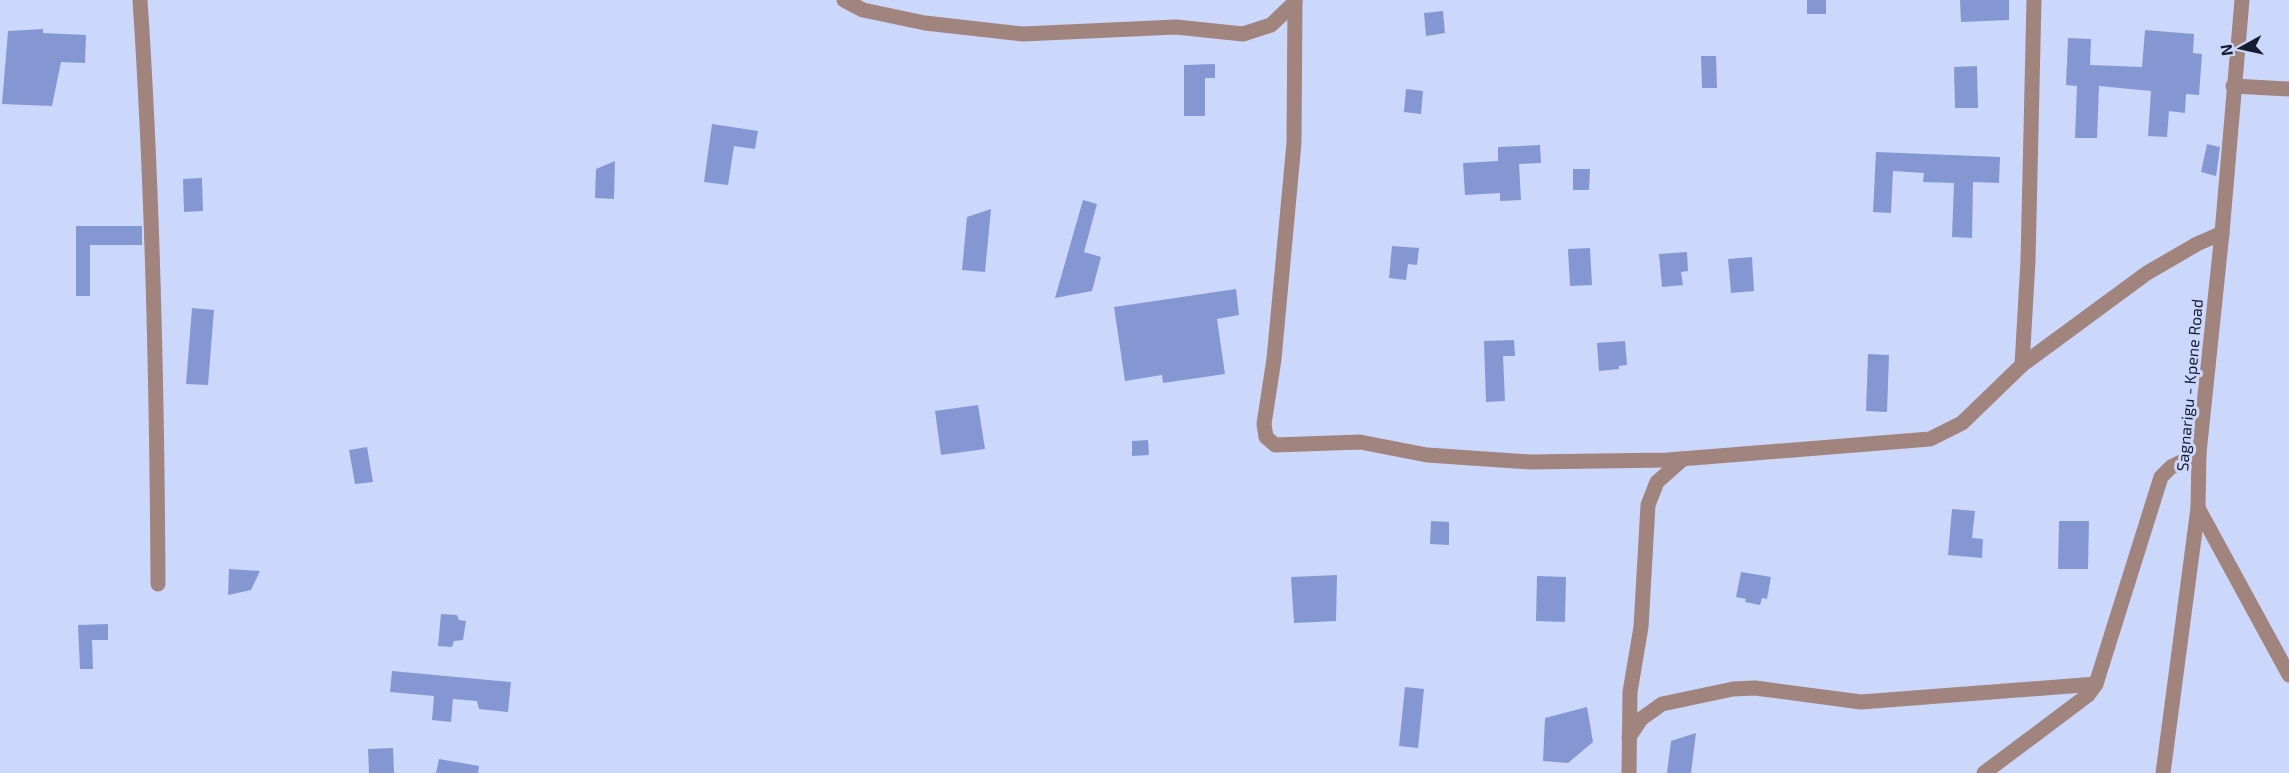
<svg xmlns="http://www.w3.org/2000/svg" width="2289" height="773" font-family="'Exo 2',sans-serif">
	<rect width="100%" height="100%" fill="#ccd8fb"/>
	<!-- building -->
	<g fill="#8597d3">
		<rect x="1807" y="0" width="19" height="14"/>
		<path d="M1960,0H2009V20L1961,22Z"/>
		<path d="M1443,11L1445,33L1426,36L1424,13Z"/>
		<path d="M43,29V33L86,35L85,63L61,62L52,106L2,104L8,31Z"/>
		<path d="M2145,30L2194,34L2193,53L2202,54L2199,95L2186,94L2185,113L2169,111L2167,137L2148,136L2151,91L2099,86L2097,138H2075L2077,86L2066,85L2068,38L2091,39L2090,65L2142,67Z"/>
		<path d="M1701,56H1716L1717,88H1702Z"/>
		<path d="M1215,64V78H1205V116H1184V65Z"/>
		<path d="M1977,66L1978,108H1955L1954,67Z"/>
		<path d="M1406,89L1423,91L1421,114L1404,112Z"/>
		<path d="M712,124L758,131L755,149L734,146L728,185L704,182Z"/>
		<path d="M2207,144L2220,147L2216,176L2201,172Z"/>
		<path d="M1540,145L1541,163L1519,164L1521,200L1500,201V193L1465,195L1463,163L1498,161V147Z"/>
		<path d="M1876,152L2000,157L1999,183L1973,182L1972,238L1952,237L1954,183L1923,182L1924,173L1893,171L1891,213L1873,212Z"/>
		<path d="M615,161L614,199L595,198L596,169Z"/>
		<path d="M1573,169H1590L1589,190H1573Z"/>
		<path d="M202,178L203,211L184,212L183,179Z"/>
		<path d="M1083,200L1097,204L1084,252L1101,257L1092,291L1055,298Z"/>
		<path d="M991,209L985,272L962,270L967,217Z"/>
		<path d="M76,226H142V245H90V296H76Z"/>
		<path d="M1392,246L1419,248L1417,265L1408,264L1406,280L1389,278Z"/>
		<path d="M1590,248L1592,285L1570,286L1568,249Z"/>
		<path d="M1687,252L1688,271L1681,272L1683,285L1662,287L1659,254Z"/>
		<path d="M1752,257L1754,291L1731,293L1728,259Z"/>
		<path d="M1236,289L1239,315L1217,319L1225,374L1163,383L1162,375L1125,381L1114,307Z"/>
		<path d="M192,308L214,310L208,385L186,384Z"/>
		<path d="M1514,340L1515,356H1503L1505,401L1486,402L1484,341Z"/>
		<path d="M1625,341L1627,365L1619,366V369L1599,371L1597,343Z"/>
		<path d="M1868,354L1889,355L1887,412L1866,411Z"/>
		<path d="M978,405L985,449L941,455L935,411Z"/>
		<path d="M1148,440L1149,455L1132,456V441Z"/>
		<path d="M367,447L373,482L355,484L349,450Z"/>
		<path d="M1952,509L1975,511L1972,538L1983,539L1982,558L1948,555Z"/>
		<path d="M1431,521L1449,522V545L1430,544Z"/>
		<path d="M2059,521H2089L2088,569H2058Z"/>
		<path d="M229,569L260,571L251,590L228,595Z"/>
		<path d="M1741,572L1771,577L1767,599L1762,598L1760,605L1745,602L1746,599L1736,597Z"/>
		<path d="M1337,575L1336,621L1294,623L1291,577Z"/>
		<path d="M1537,576L1566,577L1565,622L1536,621Z"/>
		<path d="M441,614L457,615L459,620L466,621L463,640L454,641L452,647L438,646Z"/>
		<path d="M108,624V640H92L93,669H80L78,625Z"/>
		<path d="M392,671L511,682L508,712L479,709L477,701L453,699L451,722L432,720L434,696L390,692Z"/>
		<path d="M1405,687L1424,689L1418,748L1399,746Z"/>
		<path d="M1587,707L1593,742L1568,763L1543,761L1545,718Z"/>
		<path d="M1696,733L1691,773H1667L1671,741Z"/>
		<path d="M393,748L394,773H369L368,749Z"/>
		<path d="M439,759L479,766L478,773H436Z"/>
	</g>
	<g fill="none" stroke-linecap="round" stroke-linejoin="round">
		<!-- minor -->
		<g stroke="#a2847f" stroke-width="15">
			<path d="M140,0C153,195 157,389 158,584"/>
			<path d="M844,0L863,10L925,23L1023,34L1176,27L1243,34L1271,25L1295,2"/>
			<path d="M1295,0L1294,143L1274,359L1264,424L1266,437L1275,445L1360,442L1427,455L1530,462L1668,460L1930,439L1962,423L2022,365L2147,273L2197,244L2222,233"/>
			<path d="M2233,86L2289,89"/>
			<path d="M2022,365L2028,261L2034,0"/>
			<path d="M2198,508L2289,675"/>
			<path d="M1629,737L1641,719L1662,704L1733,689L1755,688L1861,702L2096,684"/>
			<path d="M1629,773L1630,692L1641,627L1648,505L1657,482L1683,459"/>
			<path d="M1984,773L2088,695L2096,684L2161,477L2171,467L2199,453"/>
			<path d="M2163,773L2198,508L2199,453L2222,233L2242,0"/>
		</g>
	</g>
	<g text-anchor="middle" dominant-baseline="central" stroke-width="6" stroke-linejoin="round" paint-order="stroke">
		<!-- street labels -->
		<g font-size="16" fill="#161c31" stroke="#ccd8fb">
			<text transform="translate(2189 385) rotate(-85)">Sagnarigu - Kpene Road</text>
		</g>
	</g>
	<!-- north arrow -->
	<g transform="translate(2241 48) rotate(262)" stroke="#ccd8fb" stroke-width="4.5" paint-order="stroke">
	<path d="M0-4.5L10 22L0 15L-10 22Z" fill="#161c31"/>
	<text y="-9" font-size="16" font-weight="bold" text-anchor="middle" fill="#161c31">N</text>
	</g>
</svg>
